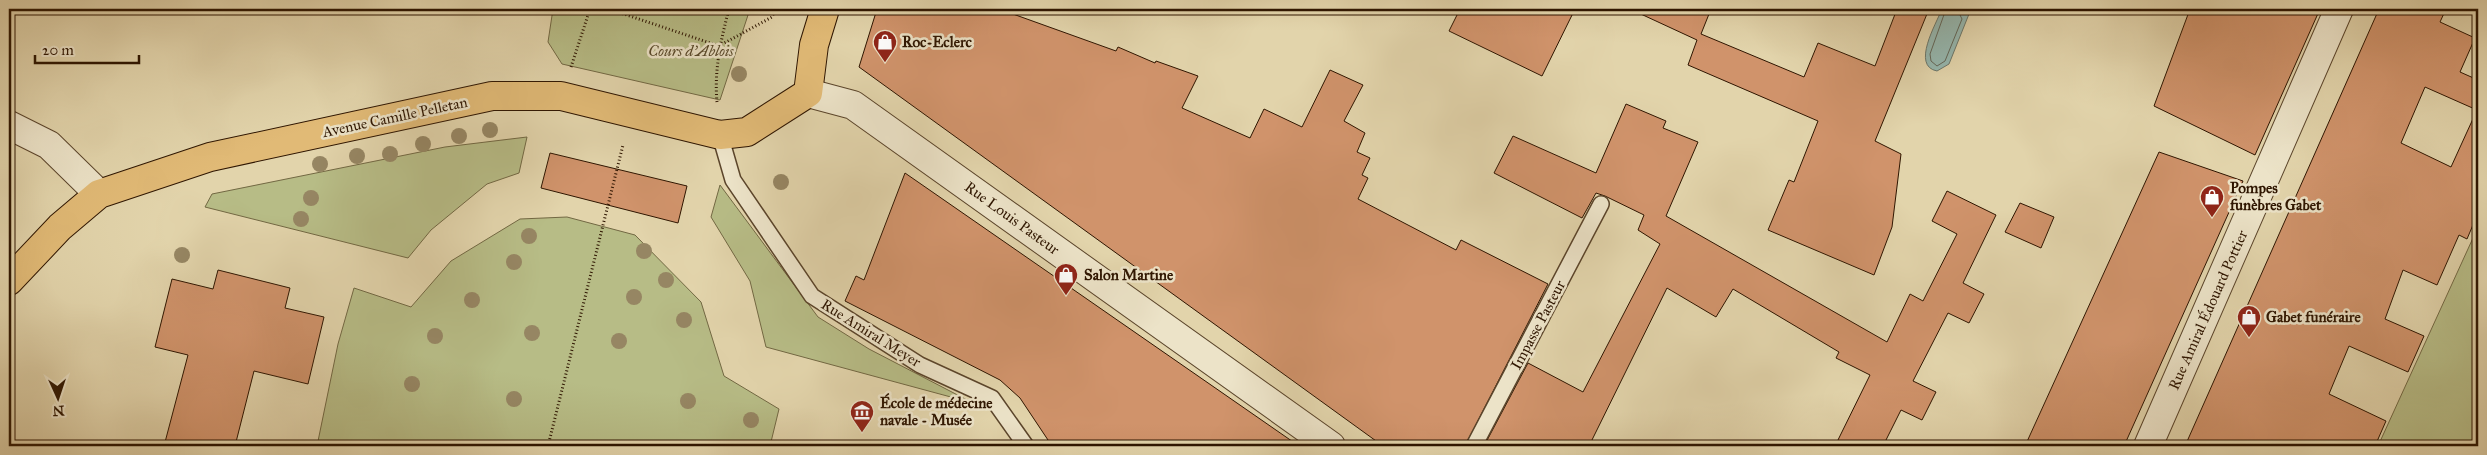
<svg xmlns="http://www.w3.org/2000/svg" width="2487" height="455" font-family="'IM FELL Great Primer',serif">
	<rect width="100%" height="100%" fill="#e2d4ab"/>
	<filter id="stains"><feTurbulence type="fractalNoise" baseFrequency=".004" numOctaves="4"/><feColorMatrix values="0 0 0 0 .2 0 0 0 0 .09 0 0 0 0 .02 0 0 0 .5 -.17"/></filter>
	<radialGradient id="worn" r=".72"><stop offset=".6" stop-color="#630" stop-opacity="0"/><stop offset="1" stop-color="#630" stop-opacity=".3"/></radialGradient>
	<!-- green -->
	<g fill="#b7bc86" stroke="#726843">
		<path d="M553,9H750L720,100L562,64L548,42Z"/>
		<path d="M527,137L519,173L487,184L431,230L408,258L205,207L212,194L445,147Z"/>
		<path d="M720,185L818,317L869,349L973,403L766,347L750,281L711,217Z"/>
		<path d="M567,217L635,235L701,302L724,376L779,409L770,446H317L338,344L354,288L411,307L451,261L520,219Z"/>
		<path d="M2478,227V446H2378Z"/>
	</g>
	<!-- water -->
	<path fill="#95b7af" stroke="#6c7669" d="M1942,9H1956L1969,14L1949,64L1937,71C1911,66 1936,24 1942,9Z"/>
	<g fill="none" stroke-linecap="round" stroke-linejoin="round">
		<!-- shore -->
		<path stroke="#626658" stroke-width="1" d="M1946,9L1930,54L1931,61L1937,66L1945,61L1962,19L1957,9"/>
	</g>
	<!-- building -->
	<g fill="#d0936b" stroke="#2e1500" fill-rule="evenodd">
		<path d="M877,9H999L1116,51L1118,47L1155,63L1156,61L1198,76L1182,108L1250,138L1264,109L1302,127L1330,70L1363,85L1344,121L1365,133L1357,152L1370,158L1362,175L1368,178L1358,199L1456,250L1461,240L1548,284L1465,446H1383L859,67Z"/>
		<path d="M1460,9H1575L1542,76L1449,31Z"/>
		<path d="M1630,9H1711L1701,34L1804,77L1818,43L1875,66L1897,9H1929L1875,141L1901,154L1892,227L1874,275L1768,230L1789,180L1794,182L1818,121L1688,65L1697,40Z"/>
		<path d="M2190,9H2320L2255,155L2154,106Z"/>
		<path d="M2379,9H2446L2440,22L2475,38L2460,72L2478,80V213L2467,239L2459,235L2437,285L2403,270L2385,319L2424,336L2408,372L2349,346L2329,394L2386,421L2375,446H2185ZM2425,87L2477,110L2451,167L2401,143Z"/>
		<path d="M1626,104L1666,121L1663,128L1698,142L1666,216L1887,342L1910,294L1923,301L1957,234L1932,221L1947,191L1996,215L1963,283L1984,294L1969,323L1948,313L1913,381L1936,392L1922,420L1901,410L1883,446H1835L1870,375L1836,358L1839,352L1733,289L1716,317L1667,288L1589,446H1484L1528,363L1583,392L1660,244L1638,230L1644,215L1605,196L1596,193L1582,218L1494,173L1513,136L1596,173Z"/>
		<path d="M2159,152L2243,181L2124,446H2025Z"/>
		<path d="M550,153L687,186L678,223L541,188Z"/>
		<path d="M905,173L1097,306L1299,446H1052L1020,398L1000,380L845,301L856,276L864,280Z"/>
		<path d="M2020,203L2054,217L2041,248L2005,232Z"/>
		<path d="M218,270L290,288L285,308L324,317L308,384L254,371L235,446H164L188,355L155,347L172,279L213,289Z"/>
	</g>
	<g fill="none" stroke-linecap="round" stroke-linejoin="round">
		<!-- service casing -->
		<g stroke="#5b452b" stroke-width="18">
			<g id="service">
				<path d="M720,135L733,180L812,296L920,365L992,398L1026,446"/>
				<path d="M1474,446L1601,204"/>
			</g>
		</g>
		<!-- minor casing -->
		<g stroke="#5b452b" stroke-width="30">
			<g id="minor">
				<path d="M9,125L49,145L99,194"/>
				<path d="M2148,446L2339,9"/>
			</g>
		</g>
		<!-- tertiary casing -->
		<g stroke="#5b452b" stroke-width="30">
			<path id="tertiary" d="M808,93L853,105L1331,446"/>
		</g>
		<!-- primary casing -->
		<g stroke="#2e1500" stroke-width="30">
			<path id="primary" d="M9,281L60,227L99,194L210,157L492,96H561L720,135L747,132L808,93L814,45L825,9"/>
		</g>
		<!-- path -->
		<g stroke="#2e1500" stroke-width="3" stroke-dasharray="1 2.5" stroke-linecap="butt">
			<path d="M609,9L719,46L772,17L775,9"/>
			<path d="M571,67L590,9"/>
			<path d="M717,102C714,70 721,39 729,9"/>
			<path d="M548,446L623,145"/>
		</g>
		<!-- service -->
		<use href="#service" stroke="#ece3c8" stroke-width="15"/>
		<!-- minor -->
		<use href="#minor" stroke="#ece3c8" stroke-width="28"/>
		<!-- tertiary -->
		<use href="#tertiary" stroke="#ece3c8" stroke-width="28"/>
		<!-- primary -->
		<use href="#primary" stroke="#e1ba76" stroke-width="28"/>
	</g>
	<!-- trees -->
	<g fill="#968663">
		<circle cx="739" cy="74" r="8"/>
		<circle cx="490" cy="130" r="8"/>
		<circle cx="459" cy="136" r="8"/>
		<circle cx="423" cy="144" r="8"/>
		<circle cx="390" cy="154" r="8"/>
		<circle cx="357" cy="156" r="8"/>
		<circle cx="320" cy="164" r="8"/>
		<circle cx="781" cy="182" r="8"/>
		<circle cx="311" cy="198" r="8"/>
		<circle cx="301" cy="219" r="8"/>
		<circle cx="529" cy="236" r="8"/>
		<circle cx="644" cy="251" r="8"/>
		<circle cx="182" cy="255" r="8"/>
		<circle cx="514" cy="262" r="8"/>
		<circle cx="666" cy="280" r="8"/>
		<circle cx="634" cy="297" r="8"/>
		<circle cx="472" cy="300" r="8"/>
		<circle cx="684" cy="320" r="8"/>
		<circle cx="532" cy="333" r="8"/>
		<circle cx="435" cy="336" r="8"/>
		<circle cx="619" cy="341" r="8"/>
		<circle cx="412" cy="384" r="8"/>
		<circle cx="514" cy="399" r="8"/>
		<circle cx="688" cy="401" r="8"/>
		<circle cx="751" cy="420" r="8"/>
	</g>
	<!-- icons -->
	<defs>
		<g id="shop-pin" transform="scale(1.25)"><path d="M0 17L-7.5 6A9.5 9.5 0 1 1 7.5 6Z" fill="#8f2418" stroke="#ece3c8"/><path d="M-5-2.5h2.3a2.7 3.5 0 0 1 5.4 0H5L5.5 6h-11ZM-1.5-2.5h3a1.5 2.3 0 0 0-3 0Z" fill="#fff"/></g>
		<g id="museum-pin" transform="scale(1.25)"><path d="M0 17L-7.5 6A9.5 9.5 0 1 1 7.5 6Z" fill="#8f2418" stroke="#ece3c8"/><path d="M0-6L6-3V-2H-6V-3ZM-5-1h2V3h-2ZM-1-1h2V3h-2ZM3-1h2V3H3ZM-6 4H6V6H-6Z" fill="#fff"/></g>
	</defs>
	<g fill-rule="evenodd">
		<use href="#shop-pin" x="885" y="42"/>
		<use href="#shop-pin" x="2212" y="197"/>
		<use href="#shop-pin" x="1066" y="275"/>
		<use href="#shop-pin" x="2249" y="317"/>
		<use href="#museum-pin" x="862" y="412"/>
	</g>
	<g text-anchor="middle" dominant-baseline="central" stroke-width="5" stroke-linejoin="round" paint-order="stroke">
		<!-- poi labels -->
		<g font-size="15" font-weight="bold" fill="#2e1500" stroke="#ece3c8" text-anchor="start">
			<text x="902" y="42">Roc-Eclerc</text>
			<text x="2230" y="188">Pompes<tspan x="2230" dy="17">funèbres Gabet</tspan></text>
			<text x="1084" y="275">Salon Martine</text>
			<text x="2266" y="317">Gabet funéraire</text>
			<text x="880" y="403">École de médecine<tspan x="880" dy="17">navale - Musée</tspan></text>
		</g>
		<!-- park labels -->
		<g font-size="15" font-style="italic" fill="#574728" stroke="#ece3c8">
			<text x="691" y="51">Cours d'Ablois</text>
		</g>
		<!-- street labels -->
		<g font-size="15" fill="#2e1500" stroke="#ece3c8">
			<text transform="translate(395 117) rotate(-12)">Avenue Camille Pelletan</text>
			<text transform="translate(1012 218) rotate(36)">Rue Louis Pasteur</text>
			<text transform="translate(2208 310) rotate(-66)">Rue Amiral Édouard Pottier</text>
			<text transform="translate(1538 325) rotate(-62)">Impasse Pasteur</text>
			<text transform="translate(871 333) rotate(32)">Rue Amiral Meyer</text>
		</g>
	</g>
	<!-- margin -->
	<rect width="2487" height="455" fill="none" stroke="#e2d4ab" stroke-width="30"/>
	<rect x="10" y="10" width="2467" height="435" fill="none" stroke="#2e1500" stroke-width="2.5"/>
	<rect x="15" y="15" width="2457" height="425" fill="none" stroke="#2e1500"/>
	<!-- north arrow -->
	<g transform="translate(58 398) rotate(177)" stroke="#ece3c8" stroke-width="4" paint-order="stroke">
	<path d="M0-4L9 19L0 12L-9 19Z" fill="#2e1500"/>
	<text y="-8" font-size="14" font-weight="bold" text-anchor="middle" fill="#2e1500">N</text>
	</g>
	<!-- scale -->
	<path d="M35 55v8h104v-8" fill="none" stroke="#2e1500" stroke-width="2.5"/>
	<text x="42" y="55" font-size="15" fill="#2e1500" stroke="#ece3c8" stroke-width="4" paint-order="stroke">20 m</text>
	<rect width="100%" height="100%" filter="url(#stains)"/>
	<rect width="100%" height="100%" fill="url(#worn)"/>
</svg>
